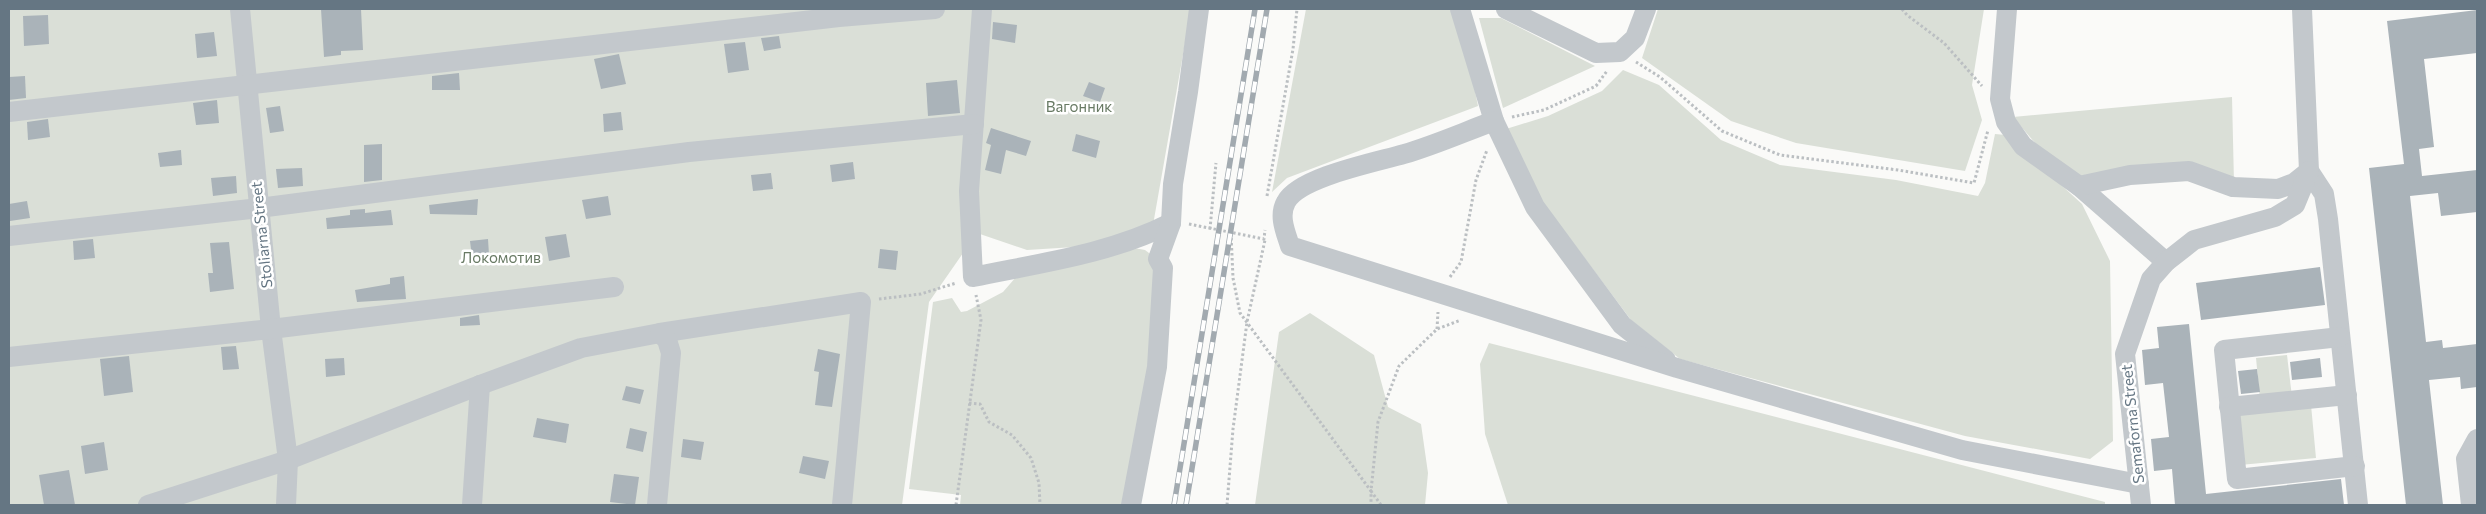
<svg xmlns="http://www.w3.org/2000/svg" width="2486" height="514" font-family="Commissioner,sans-serif">
	<rect width="100%" height="100%" fill="#fafaf8"/>
	<!-- green -->
	<g fill="#dadfd7">
		<path d="M9,9H1191L1153,225L1091,246L1027,250L977,233L929,302L902,505H9Z"/>
		<path d="M1306,9H1450L1465,41L1478,106L1287,178L1272,192Z"/>
		<path d="M1658,9H1984L1972,85L1982,120L1965,171L1796,143L1731,121L1642,58Z"/>
		<path d="M1479,18H1501L1595,66L1503,108Z"/>
		<path d="M1623,70L1659,85L1721,140L1780,165L1896,180L1978,196L1985,183L1995,134L2006,135L2082,204L2110,261L2113,441L2090,459L1965,436L1680,359L1631,320L1541,200L1506,129L1548,116L1602,91Z"/>
		<path d="M2232,97L2234,183L2193,168L2083,178L2036,144L2013,117Z"/>
		<path d="M1134,248L1145,250L1153,256L1157,306L1131,505H960L961,495L909,489L933,302L952,298L961,312L967,311L1003,292L1022,270Z"/>
		<path d="M1310,313L1374,355L1388,407L1421,424L1428,473L1425,505H1255L1279,332Z"/>
		<path d="M1489,343L2105,502V505H1508L1485,434L1480,364Z"/>
		<path d="M2287,355L2292,397L2260,400L2256,358Z"/>
		<path d="M2311,405L2316,458L2240,465L2235,413Z"/>
	</g>
	<!-- building -->
	<g fill="#aab3b9">
		<path d="M321,9H361L363,50L341,51V55L324,57Z"/>
		<path d="M2477,10V53L2424,59L2434,147L2419,149L2422,176L2477,170V212L2441,216L2438,193L2410,196L2426,342L2442,340L2443,348L2477,344V387L2461,389L2460,377L2429,380L2443,505H2406L2369,168L2404,164L2387,21Z"/>
		<path d="M48,15L49,44L24,46L23,16Z"/>
		<path d="M993,22L1017,25L1015,43L992,39Z"/>
		<path d="M214,32L217,56L197,58L195,34Z"/>
		<path d="M779,36L781,48L764,51L761,38Z"/>
		<path d="M745,42L749,70L728,73L724,44Z"/>
		<path d="M619,54L626,84L601,89L594,59Z"/>
		<path d="M459,73L460,90H432V76Z"/>
		<path d="M25,76L26,98L9,100V77Z"/>
		<path d="M957,80L960,113L928,116L926,83Z"/>
		<path d="M1089,82L1105,88L1100,102L1083,96Z"/>
		<path d="M217,100L219,123L196,125L193,103Z"/>
		<path d="M280,106L284,131L270,133L266,108Z"/>
		<path d="M621,112L623,130L604,132L603,114Z"/>
		<path d="M48,119L50,137L28,140L27,122Z"/>
		<path d="M991,128L1031,141L1026,156L1006,150L1001,174L985,170L991,145L986,143Z"/>
		<path d="M1076,134L1100,141L1096,158L1072,151Z"/>
		<path d="M382,144V180L364,182V145Z"/>
		<path d="M181,150L182,165L160,167L158,153Z"/>
		<path d="M853,162L855,179L832,182L830,165Z"/>
		<path d="M302,168L303,186L278,188L276,169Z"/>
		<path d="M771,173L773,189L753,191L751,175Z"/>
		<path d="M236,176L237,193L213,196L211,178Z"/>
		<path d="M608,196L611,215L586,219L582,200Z"/>
		<path d="M478,199L477,215L430,214L429,205Z"/>
		<path d="M27,201L30,218L10,221L9,204Z"/>
		<path d="M365,209V213L391,210L393,225L327,229L326,218L350,215V210Z"/>
		<path d="M566,234L570,257L549,261L545,237Z"/>
		<path d="M93,239L95,258L74,260L73,241Z"/>
		<path d="M488,239L489,255L472,257L470,241Z"/>
		<path d="M229,242L234,289L210,292L208,273H213L210,243Z"/>
		<path d="M880,249L898,251L896,270L878,268Z"/>
		<path d="M2320,267L2325,305L2201,320L2196,283Z"/>
		<path d="M404,276L406,299L357,302L355,290L390,284V278Z"/>
		<path d="M479,315L480,325L460,326V318Z"/>
		<path d="M2189,324L2206,494L2341,479L2344,505H2175L2172,469L2154,471L2151,439L2169,437L2163,383L2145,385L2142,350L2159,348L2157,327Z"/>
		<path d="M236,346L239,369L223,370L221,347Z"/>
		<path d="M818,349L840,354L832,407L815,405L819,372L814,371Z"/>
		<path d="M129,356L133,392L104,396L100,359Z"/>
		<path d="M344,358L345,375L326,377L325,359Z"/>
		<path d="M2320,358L2322,377L2292,380L2290,362Z"/>
		<path d="M2257,369L2260,392L2241,394L2238,371Z"/>
		<path d="M626,386L644,390L640,404L622,400Z"/>
		<path d="M537,418L569,424L566,443L533,437Z"/>
		<path d="M630,428L647,432L643,452L626,448Z"/>
		<path d="M683,439L704,442L701,460L681,457Z"/>
		<path d="M104,442L108,470L85,474L81,446Z"/>
		<path d="M803,456L829,461L825,479L799,473Z"/>
		<path d="M69,470L75,505H44L39,475Z"/>
		<path d="M614,474L639,477L635,505L610,502Z"/>
	</g>
	<g fill="none" stroke-linecap="round" stroke-linejoin="round">
		<!-- path -->
		<g stroke="#bbbfc2" stroke-width="3" stroke-dasharray="2.5 2.5" stroke-linecap="butt">
			<path d="M1902,9L1907,15L1944,43L1982,86"/>
			<path d="M1636,62L1660,77L1722,131L1780,155L1898,170L1974,183L1988,130"/>
			<path d="M1512,117L1544,110L1596,86L1607,71"/>
			<path d="M1267,196L1293,49L1297,9"/>
			<path d="M1189,224L1264,239L1265,230"/>
			<path d="M1210,229L1216,163"/>
			<path d="M1231,233L1233,278L1240,313L1371,491V505"/>
			<path d="M1450,277L1461,262L1476,180L1487,150"/>
			<path d="M879,299L921,294L956,283"/>
			<path d="M1437,329L1438,312"/>
			<path d="M969,403L980,404L989,422L1012,435L1031,458L1039,483L1040,505"/>
			<path d="M956,505L981,320L976,295"/>
			<path d="M1227,505L1233,429L1247,322L1265,240"/>
			<path d="M1381,505L1371,491L1378,422L1399,366L1437,329L1461,320"/>
		</g>
		<!-- minor -->
		<g stroke="#c3c8cc" stroke-width="20">
			<path d="M240,9L271,329L288,460L286,505"/>
			<path d="M982,9L969,191L973,277C1040,263 1110,254 1171,223"/>
			<path d="M1460,9L1494,121L1535,207L1622,325L1666,360"/>
			<path d="M1506,9L1596,53L1620,52L1635,38L1646,9"/>
			<path d="M2007,9L2000,99L2006,122L2023,146L2079,186L2166,262"/>
			<path d="M2302,9L2309,171L2324,194L2328,219L2358,505"/>
			<path d="M9,112L839,17L935,9"/>
			<path d="M1494,121C1464,132 1435,145 1404,154C1377,162 1299,177 1286,202C1278,216 1286,233 1290,246L1677,368L1962,450L2139,484"/>
			<path d="M2079,186L2130,175L2189,171L2233,187L2278,189L2294,183L2309,171"/>
			<path d="M9,236L259,208L689,152L974,124"/>
			<path d="M2340,337L2224,350L2237,479L2355,466"/>
			<path d="M9,357L271,329L614,287"/>
			<path d="M2229,407L2347,395"/>
			<path d="M148,505L288,460L480,385L581,348L660,333L861,302L842,505"/>
			<path d="M472,505L480,385"/>
			<path d="M657,505L671,353L667,340L660,333"/>
			<path d="M1131,505L1157,367L1163,268L1158,259L1171,223L1173,184L1188,92L1199,9"/>
			<path d="M2141,505L2125,354L2151,279L2166,262L2194,240L2275,217L2295,205L2309,171"/>
			<path d="M2471,505L2466,459L2477,439"/>
		</g>
		<!-- rail casing -->
		<g stroke="#a2aab0" stroke-width="5.5">
			<g id="rail">
				<path d="M1174,505L1255,9"/>
				<path d="M1186,505L1267,9"/>
			</g>
		</g>
		<!-- rail -->
		<use href="#rail" stroke="#fff" stroke-width="4" stroke-dasharray="11" stroke-linecap="butt"/>
	</g>
	<g text-anchor="middle" dominant-baseline="central" stroke-width="5" stroke-linejoin="round" paint-order="stroke">
		<!-- park labels -->
		<g font-size="15" fill="#687a64" stroke="#fff">
			<text x="1079" y="106">Вагонник</text>
			<text x="501" y="257">Локомотив</text>
		</g>
		<!-- street labels -->
		<g font-size="15" fill="#657683" stroke="#fff">
			<text transform="translate(261 235) rotate(-96)">Stoliarna Street</text>
			<text transform="translate(2132 424) rotate(-96)">Semaforna Street</text>
		</g>
	</g>
	<!-- border -->
	<rect width="2486" height="514" fill="none" stroke="#657683" stroke-width="20"/>
</svg>
